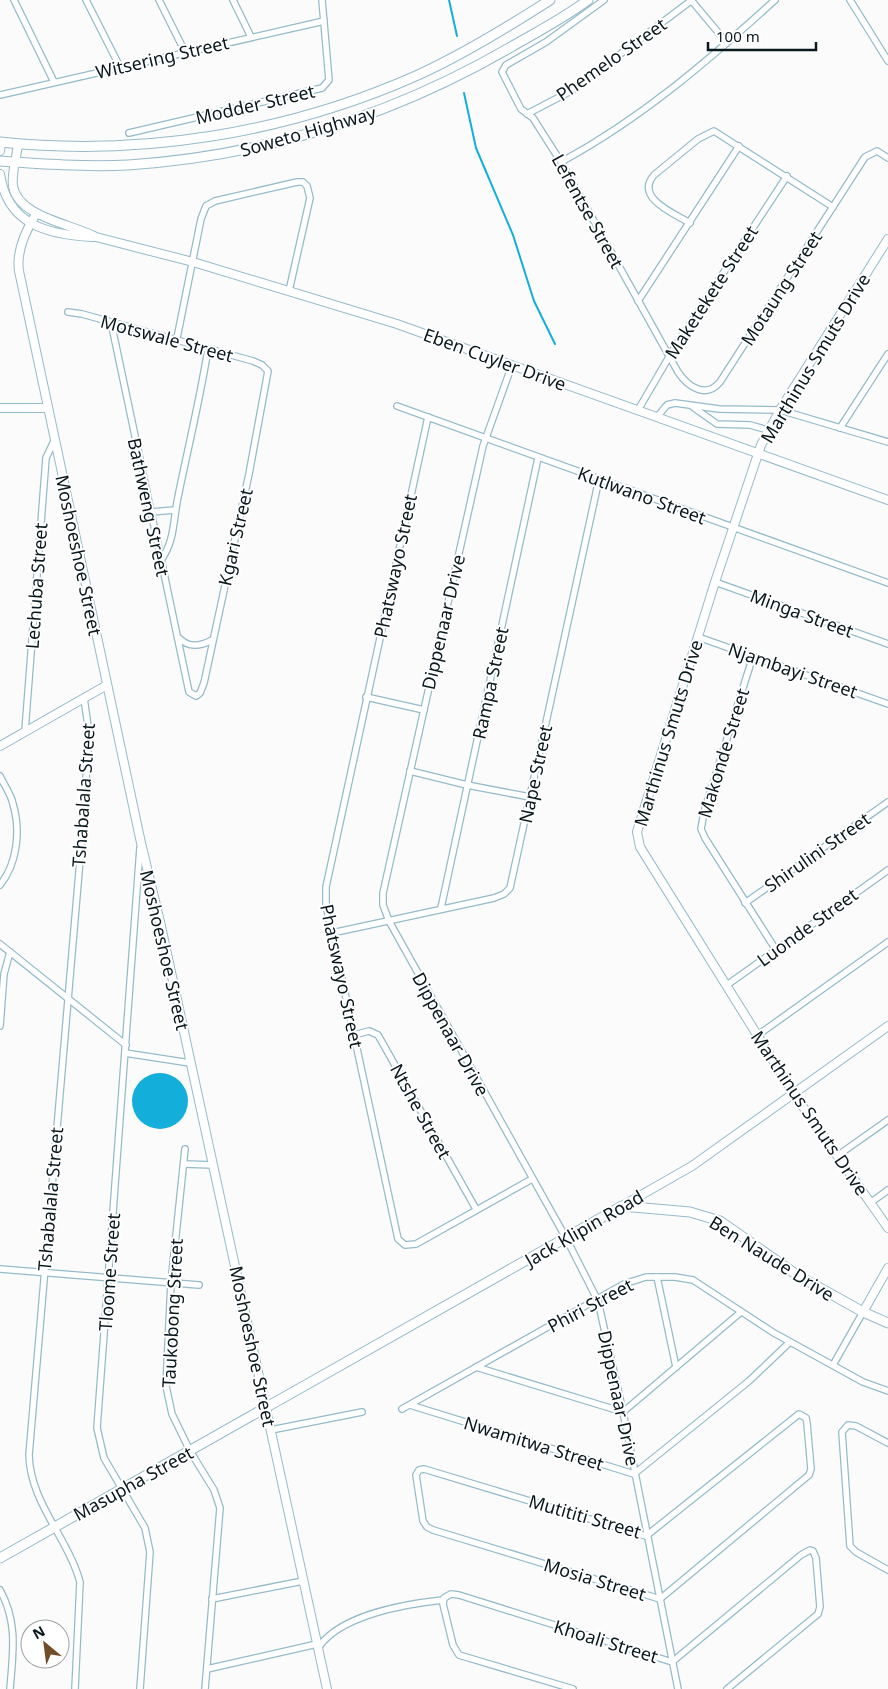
<svg xmlns="http://www.w3.org/2000/svg" width="888" height="1689" font-family="'Noto Sans',sans-serif">
	<rect width="100%" height="100%" fill="#fbfbfb"/>
	<!-- water -->
	<circle fill="#13aeda" cx="160" cy="1101" r="28"/>
	<g fill="none" stroke-linecap="round" stroke-linejoin="round">
		<!-- stream -->
		<g stroke="#13aeda" stroke-width="2">
			<path d="M449,0L457,36"/>
			<path d="M464,93L476,148L513,235L534,301L555,344"/>
		</g>
		<!-- minor casing -->
		<g stroke="#95bbca" stroke-width="8">
			<g id="minor">
				<path d="M14,0L54,82"/>
				<path d="M86,0L120,67"/>
				<path d="M159,0L185,52"/>
				<path d="M233,0L251,37"/>
				<path d="M604,0L546,42L506,65L502,72L521,109L533,118L561,162L678,372C688,387 706,399 720,382L865,157L877,151L888,158"/>
				<path d="M691,0L727,43"/>
				<path d="M850,0L888,61"/>
				<path d="M0,95L324,21"/>
				<path d="M527,114L571,91L692,0"/>
				<path d="M129,133L322,88L329,80L322,0"/>
				<path d="M561,162C642,118 708,61 775,0"/>
				<path d="M690,223C675,214 634,198 654,175L698,139L714,131L833,207"/>
				<path d="M638,301L739,146"/>
				<path d="M68,312L82,314L253,361L262,365L268,371L249,474L204,683L200,693L196,696L189,692L111,322"/>
				<path d="M177,338L201,219L206,206L215,201L297,182H303L307,186L310,198L289,291"/>
				<path d="M512,365L483,446L383,893V905L389,921L566,1238L598,1301L623,1412L678,1689"/>
				<path d="M397,406L888,583"/>
				<path d="M693,407L717,424L750,425L768,430"/>
				<path d="M638,410L676,345L787,176"/>
				<path d="M428,417L326,887V905L398,1239L405,1245L416,1244L532,1179"/>
				<path d="M657,417L667,405L675,403L719,409L780,410L888,442"/>
				<path d="M840,428L888,354"/>
				<path d="M151,512L175,510"/>
				<path d="M161,560C175,541 173,520 178,497C188,448 200,399 208,349"/>
				<path d="M715,582L888,644"/>
				<path d="M178,637C188,648 199,647 212,640"/>
				<path d="M698,637L888,704"/>
				<path d="M753,656L704,812L701,829L705,838L776,950"/>
				<path d="M366,697L424,710"/>
				<path d="M25,731L46,458L54,441"/>
				<path d="M410,771L467,785L530,797"/>
				<path d="M0,776C4,785 11,794 13,804C21,831 17,864 0,885"/>
				<path d="M745,903L888,802"/>
				<path d="M441,908L538,458"/>
				<path d="M332,933L494,898L504,894L510,888L599,479"/>
				<path d="M0,944L126,1045"/>
				<path d="M727,985L888,870"/>
				<path d="M0,1026L4,974L10,952"/>
				<path d="M354,1035L369,1031L378,1035L476,1209"/>
				<path d="M758,1035L888,942"/>
				<path d="M125,1053L190,1063"/>
				<path d="M185,1149L171,1283L166,1386L172,1414L190,1451L214,1490L220,1508L205,1689"/>
				<path d="M837,1156L888,1120"/>
				<path d="M184,1164L213,1165"/>
				<path d="M870,1203L888,1190"/>
				<path d="M0,1269L199,1285"/>
				<path d="M657,1277L676,1367"/>
				<path d="M833,1365L863,1312"/>
				<path d="M476,1367L623,1412L741,1312"/>
				<path d="M410,1405L634,1474L749,1381L790,1342"/>
				<path d="M402,1409L624,1284L646,1277H675L693,1280L774,1333L863,1382L888,1391"/>
				<path d="M799,1414L806,1418L807,1423L811,1469L809,1475L660,1599L433,1530L427,1527L423,1521L416,1475L419,1470L424,1469L646,1536Z"/>
				<path d="M271,1430L362,1412"/>
				<path d="M888,1443L856,1426L848,1425L842,1432L850,1546L856,1552L888,1570"/>
				<path d="M0,1590C18,1622 13,1653 10,1689"/>
				<path d="M212,1599L303,1581"/>
				<path d="M318,1648C340,1615 405,1604 443,1600"/>
				<path d="M207,1669L317,1644"/>
				<path d="M75,1689L80,1582C68,1538 30,1502 29,1455L83,825L89,733L84,698"/>
				<path d="M140,1689L150,1552L145,1528L104,1458L97,1428L140,848"/>
				<path d="M573,1689L459,1655L453,1645L443,1604L444,1598L451,1594L459,1595L672,1662L801,1555L810,1550L813,1551L816,1558L820,1607L818,1614L727,1689"/>
			</g>
		</g>
		<!-- tertiary casing -->
		<g stroke="#95bbca" stroke-width="10">
			<g id="tertiary">
				<path d="M18,144C17,156 11,174 13,186C18,217 72,224 96,237L193,262L397,324L888,500"/>
				<path d="M0,151L1,142"/>
				<path d="M0,174C7,224 47,235 93,237"/>
				<path d="M36,214C26,230 16,251 19,271L141,843L161,926L327,1689"/>
				<path d="M888,239L780,410L761,445L715,582L637,832L640,847L794,1094L888,1228"/>
				<path d="M0,408H47"/>
				<path d="M0,746L107,685"/>
				<path d="M622,1206L692,1166L888,1026"/>
				<path d="M863,1312L888,1268"/>
			</g>
		</g>
		<!-- secondary casing -->
		<g stroke="#95bbca" stroke-width="11">
			<g id="secondary">
				<path d="M0,142C141,157 288,133 418,75C464,54 508,27 550,0"/>
				<path d="M0,161C42,164 86,167 128,165C264,156 394,115 511,47C537,32 564,18 588,0"/>
				<path d="M0,1558L622,1206L690,1212L720,1221L797,1275L863,1312L888,1323"/>
			</g>
		</g>
		<!-- minor -->
		<use href="#minor" stroke="#fff" stroke-width="5.5"/>
		<!-- tertiary -->
		<use href="#tertiary" stroke="#fff" stroke-width="8"/>
		<!-- secondary -->
		<use href="#secondary" stroke="#fff" stroke-width="9"/>
	</g>
	<g text-anchor="middle" dominant-baseline="central" stroke-width="4" stroke-linejoin="round" paint-order="stroke">
		<!-- street labels -->
		<g font-size="18" fill="#09181d" stroke="#fff">
			<text transform="translate(162 57) rotate(-13)">Witsering Street</text>
			<text transform="translate(611 59) rotate(-35)">Phemelo Street</text>
			<text transform="translate(255 104) rotate(-13)">Modder Street</text>
			<text transform="translate(308 131) rotate(-16)">Soweto Highway</text>
			<text transform="translate(588 211) rotate(61)">Lefentse Street</text>
			<text transform="translate(781 288) rotate(-57)">Motaung Street</text>
			<text transform="translate(711 292) rotate(-57)">Maketekete Street</text>
			<text transform="translate(167 338) rotate(15)">Motswale Street</text>
			<text transform="translate(815 358) rotate(-59)">Marthinus Smuts Drive</text>
			<text transform="translate(495 359) rotate(20)">Eben Cuyler Drive</text>
			<text transform="translate(642 495) rotate(20)">Kutlwano Street</text>
			<text transform="translate(149 507) rotate(78)">Bathweng Street</text>
			<text transform="translate(235 537) rotate(-77)">Kgari Street</text>
			<text transform="translate(79 555) rotate(78)">Moshoeshoe Street</text>
			<text transform="translate(395 566) rotate(-78)">Phatswayo Street</text>
			<text transform="translate(36 586) rotate(-86)">Lechuba Street</text>
			<text transform="translate(802 613) rotate(20)">Minga Street</text>
			<text transform="translate(443 622) rotate(-77)">Dippenaar Drive</text>
			<text transform="translate(793 670) rotate(19)">Njambayi Street</text>
			<text transform="translate(490 683) rotate(-78)">Rampa Street</text>
			<text transform="translate(668 733) rotate(-73)">Marthinus Smuts Drive</text>
			<text transform="translate(723 753) rotate(-73)">Makonde Street</text>
			<text transform="translate(535 774) rotate(-78)">Nape Street</text>
			<text transform="translate(83 795) rotate(-86)">Tshabalala Street</text>
			<text transform="translate(817 852) rotate(-35)">Shirulini Street</text>
			<text transform="translate(807 927) rotate(-36)">Luonde Street</text>
			<text transform="translate(165 950) rotate(77)">Moshoeshoe Street</text>
			<text transform="translate(342 976) rotate(78)">Phatswayo Street</text>
			<text transform="translate(451 1034) rotate(61)">Dippenaar Drive</text>
			<text transform="translate(421 1111) rotate(61)">Ntshe Street</text>
			<text transform="translate(810 1113) rotate(56)">Marthinus Smuts Drive</text>
			<text transform="translate(50 1199) rotate(-85)">Tshabalala Street</text>
			<text transform="translate(584 1228) rotate(-30)">Jack Klipin Road</text>
			<text transform="translate(772 1258) rotate(32)">Ben Naude Drive</text>
			<text transform="translate(109 1272) rotate(-86)">Tloome Street</text>
			<text transform="translate(590 1305) rotate(-28)">Phiri Street</text>
			<text transform="translate(172 1313) rotate(-87)">Taukobong Street</text>
			<text transform="translate(253 1346) rotate(78)">Moshoeshoe Street</text>
			<text transform="translate(619 1398) rotate(78)">Dippenaar Drive</text>
			<text transform="translate(534 1443) rotate(17)">Nwamitwa Street</text>
			<text transform="translate(133 1483) rotate(-29)">Masupha Street</text>
			<text transform="translate(585 1516) rotate(16)">Mutititi Street</text>
			<text transform="translate(595 1579) rotate(17)">Mosia Street</text>
			<text transform="translate(606 1641) rotate(17)">Khoali Street</text>
		</g>
	</g>
	<!-- north arrow -->
	<g transform="translate(45 1644) rotate(331)"><circle r="24" fill="#ffffff" stroke="#9da3a5"/>
	<path d="M0-4L9 19L0 12L-9 19Z" fill="#724d29"/>
	<text y="-8" font-size="14" font-weight="bold" text-anchor="middle" fill="#09181d">N</text>
	</g>
	<!-- scale -->
	<path d="M708 42v8h108v-8" fill="none" stroke="#09181d" stroke-width="2.5"/>
	<text x="716" y="42" font-size="15" fill="#09181d" stroke="#ffffff" stroke-width="4" paint-order="stroke">100 m</text>
</svg>
